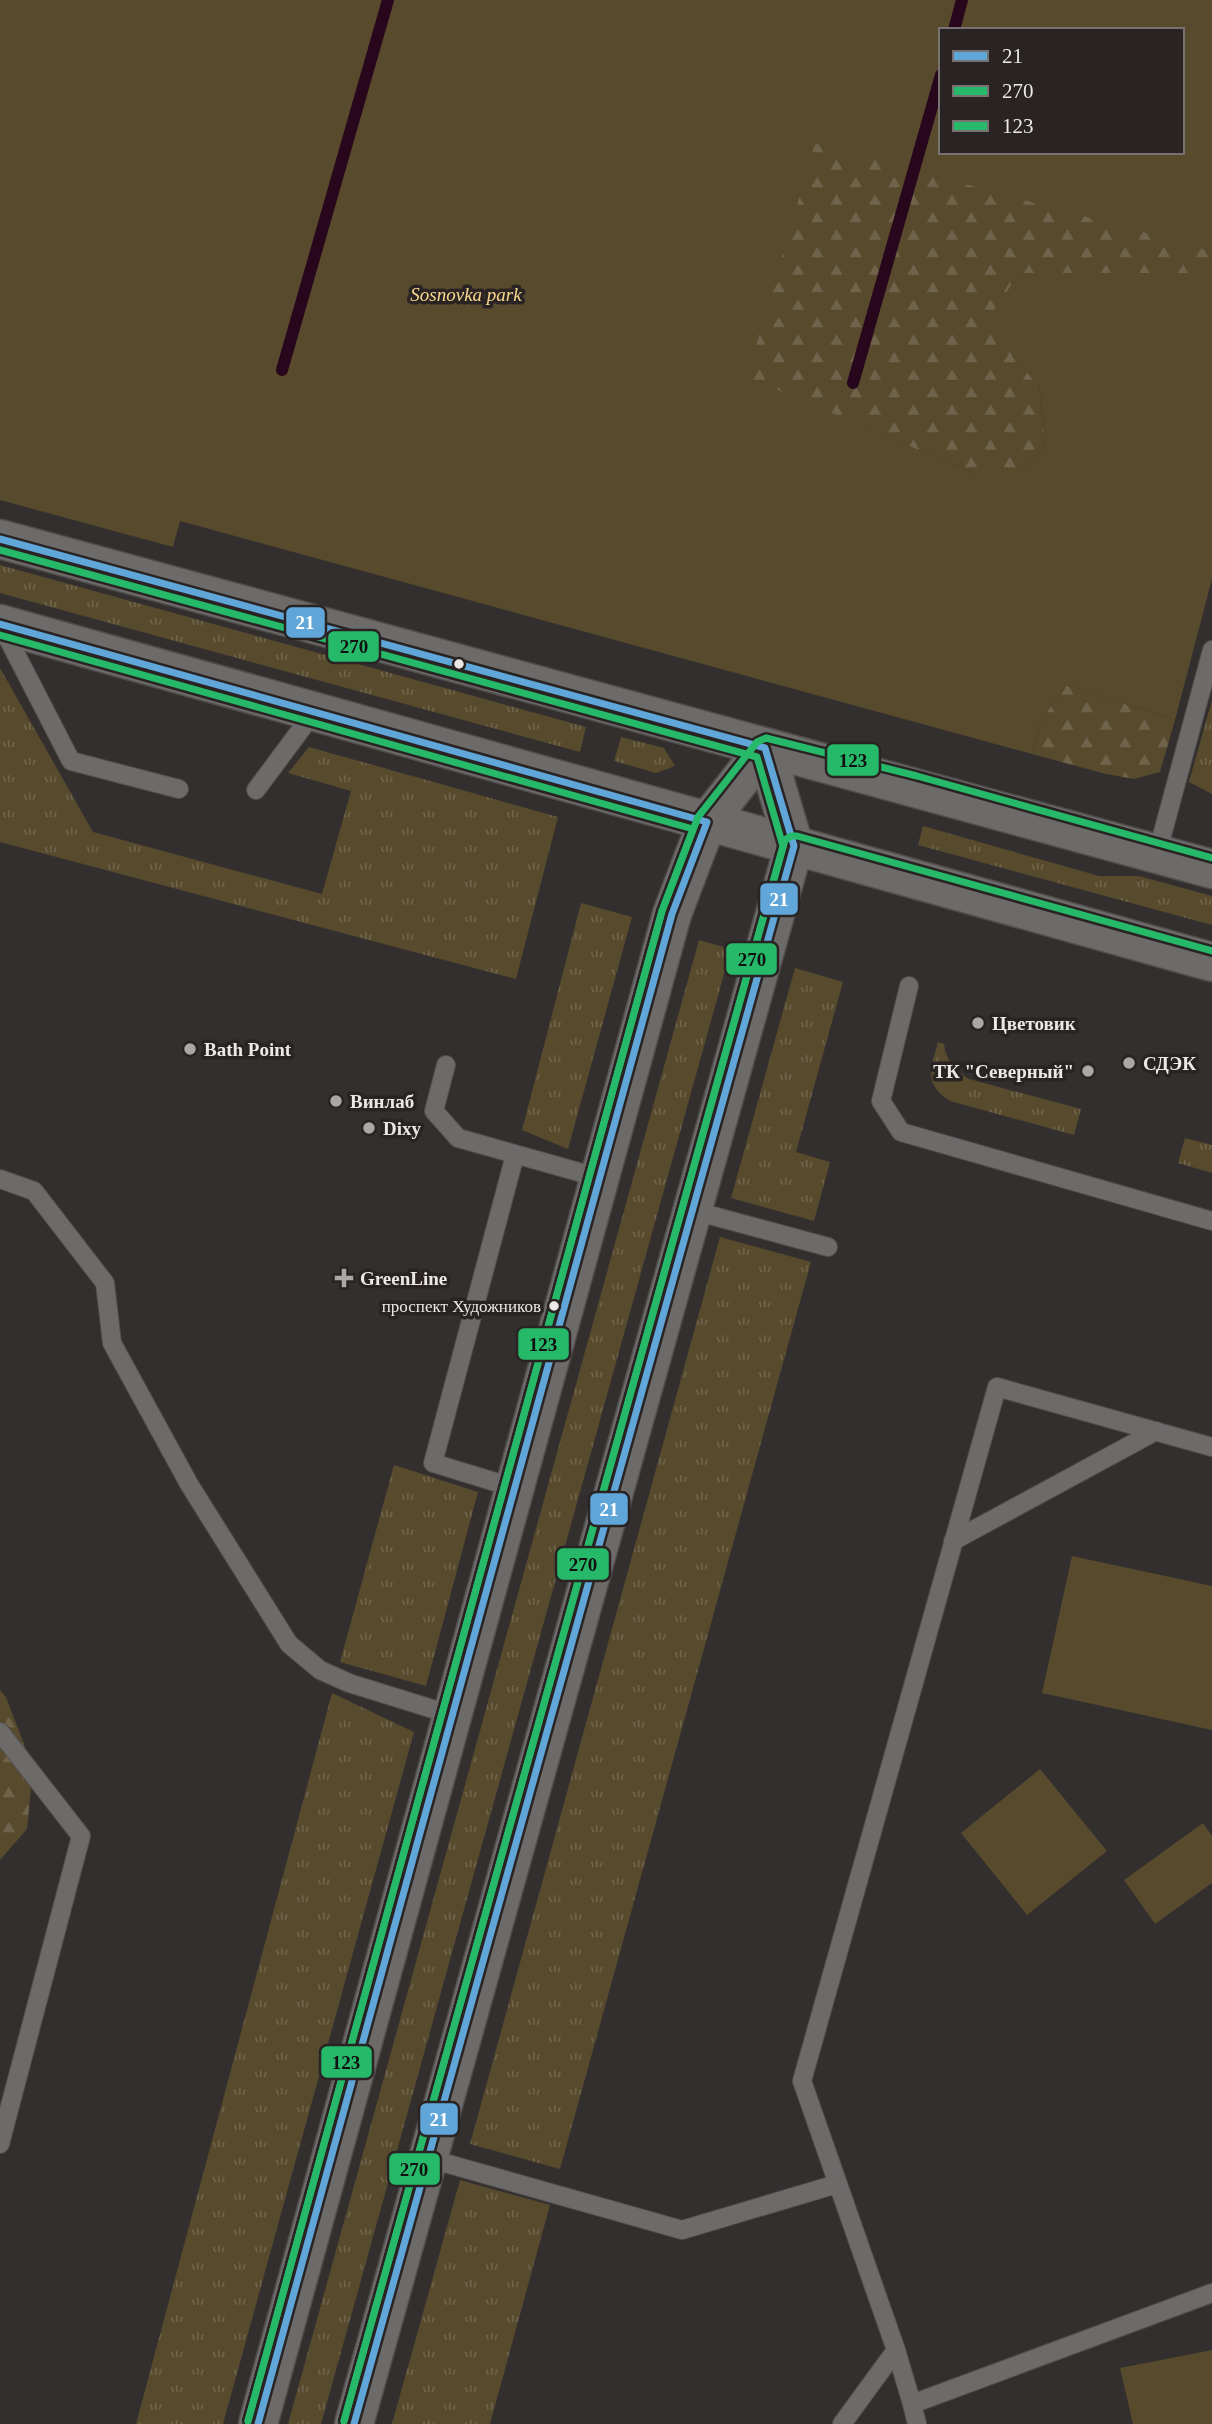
<svg xmlns="http://www.w3.org/2000/svg" width="1212" height="2424" font-family="Georgia,serif">
	<defs>
		<pattern id="grass-tufts" width="24" height="20" patternUnits="userSpaceOnUse" patternTransform="scale(1.75)"><rect width="24" height="20" fill="#574a2d"/><path d="M3 7l-1-3M5 7V3M7 7l1-3M15 17l-1-3M17 17v-4M19 17l1-3" fill="none" stroke="#6f644b"/></pattern>
		<pattern id="forest-firs" width="22" height="20" patternUnits="userSpaceOnUse" patternTransform="scale(1.75)"><rect width="22" height="20" fill="#574a2d"/><path d="M5 1l3.5 6h-7zM16 11l3.5 6h-7z" fill="#6f644b"/></pattern>
	</defs>
	<rect width="100%" height="100%" fill="#322f2e"/>
	<!-- grass -->
	<g fill="url(#grass-tufts)">
		<path d="M0,565L586,727L580,752L0,593Z"/>
		<path d="M0,668L93,832L322,894L351,791L288,773L309,747L558,817L516,979L0,842Z"/>
		<path d="M1212,700V794L1189,782Z"/>
		<path d="M621,737L664,748L675,766L656,773L614,761Z"/>
		<path d="M923,826L1099,876H1139L1212,896V925L918,845Z"/>
		<path d="M581,903L632,917L568,1149L522,1130Z"/>
		<path d="M699,940L731,949L321,2424H288Z"/>
		<path d="M795,968L843,982L796,1152L830,1162L814,1221L731,1198Z"/>
		<path d="M938,1042L944,1044C946,1061 954,1069 969,1079L1081,1109L1074,1135L950,1101C923,1084 931,1069 938,1042Z"/>
		<path d="M1185,1138L1212,1145V1173L1178,1163Z"/>
		<path d="M720,1237L811,1262L560,2169L470,2144Z"/>
		<path d="M394,1465L478,1492L426,1686L340,1662Z"/>
		<path d="M332,1693L414,1732L223,2424H136Z"/>
		<path d="M460,2180L550,2205L490,2424H392Z"/>
	</g>
	<!-- forest -->
	<g fill="url(#forest-firs)" fill-rule="evenodd">
		<path d="M0,0H1212V273H1020L987,321L1039,387L1046,445L1019,474H975L747,378ZM941,30H1182V152H941Z"/>
		<path d="M1066,685L1175,720L1160,772L1134,779L1106,774L1032,754L1041,720Z"/>
		<path d="M0,1690L6,1697L33,1768L27,1829L0,1860Z"/>
	</g>
	<!-- green -->
	<g fill="#574a2d" fill-rule="evenodd">
		<path d="M0,0H1212V251L815,143L747,377L975,474H1019L1046,445L1039,387L986,321L1020,273H1212V579L1175,720L1066,685L1041,720L1032,754L180,521L173,547L0,500ZM941,30H1182V152H941Z"/>
		<path d="M1072,1556L1212,1586V1730L1042,1693Z"/>
		<path d="M1040,1769L1107,1851L1027,1915L961,1833Z"/>
		<path d="M1203,1823L1212,1836V1883L1155,1924L1124,1880Z"/>
		<path d="M1212,2350V2424H1133L1120,2368Z"/>
	</g>
	<g fill="none" stroke-linecap="round" stroke-linejoin="round">
		<!-- stream -->
		<g stroke="#28071c" stroke-width="12">
			<path d="M954,30L962,0"/>
			<path d="M282,370L388,0"/>
			<path d="M853,383L941,75"/>
		</g>
		<!-- lane casing -->
		<g stroke="#504e4d" stroke-width="20">
			<g id="lane">
				<path d="M2,627L71,761L179,789"/>
				<path d="M256,790L314,712"/>
				<path d="M1157,854L1212,650"/>
				<path d="M909,986L881,1101L901,1132L1212,1221"/>
				<path d="M446,1065L434,1111L458,1138L600,1178"/>
				<path d="M0,1179L34,1191L105,1283L112,1343L189,1484L289,1644L320,1670L349,1683L452,1715"/>
				<path d="M691,1210L828,1247"/>
				<path d="M1212,1447L997,1387L802,2081L896,2350L912,2404L1212,2293"/>
				<path d="M515,1488L433,1463L515,1155"/>
				<path d="M953,1541L1156,1431"/>
				<path d="M0,1732L81,1836L0,2144"/>
				<path d="M427,2158L682,2230L837,2184"/>
				<path d="M912,2404L917,2424"/>
				<path d="M842,2424L896,2350"/>
			</g>
		</g>
		<!-- secondary casing -->
		<g stroke="#504e4d" stroke-width="41">
			<g id="secondary">
				<path d="M0,539C404,649 808,758 1212,869"/>
				<path d="M0,624L1212,962"/>
				<path d="M258,2424L672,914L707,822L765,748"/>
				<path d="M354,2424L794,846L765,748"/>
			</g>
		</g>
		<!-- lane -->
		<use href="#lane" stroke="#6d6a6a" stroke-width="18"/>
		<!-- secondary -->
		<use href="#secondary" stroke="#6d6a6a" stroke-width="38"/>
		<!-- bus-1 casing -->
		<g stroke="#292423" stroke-width="12">
			<g id="bus-1">
				<path d="M0,539L765,748L794,846L354,2424"/>
				<path d="M0,624L707,822L672,914L258,2424"/>
			</g>
		</g>
		<!-- bus-2 casing -->
		<g stroke="#292423" stroke-width="12">
			<g id="bus-2">
				<path d="M0,550L757,757L783,846L344,2421"/>
				<path d="M0,635L693,829L662,911L248,2421"/>
			</g>
		</g>
		<!-- bus-3 casing -->
		<g stroke="#292423" stroke-width="12">
			<g id="bus-3">
				<path d="M248,2421L662,911L698,817L757,742L766,738L917,776L1212,858"/>
				<path d="M344,2421L785,840L791,836H797L1212,951"/>
			</g>
		</g>
		<!-- bus-1 -->
		<use href="#bus-1" stroke="#60a6d8" stroke-width="7"/>
		<!-- bus-2 -->
		<use href="#bus-2" stroke="#26b969" stroke-width="7"/>
		<!-- bus-3 -->
		<use href="#bus-3" stroke="#26b969" stroke-width="7"/>
	</g>
	<!-- markers -->
	<g fill="#ebe8e7" stroke="#292423" stroke-width="2.5">
		<circle cx="459" cy="664" r="6"/>
		<circle cx="554" cy="1306" r="6"/>
	</g>
	<g fill="#aaa7a6" stroke="#292423" stroke-width="2.5">
		<circle cx="978" cy="1023" r="7"/>
		<circle cx="190" cy="1049" r="7"/>
		<circle cx="1129" cy="1063" r="7"/>
		<circle cx="1088" cy="1071" r="7"/>
		<circle cx="336" cy="1101" r="7"/>
		<circle cx="369" cy="1128" r="7"/>
		<path d="M340.5 1267.5h7v7h7v7h-7v7h-7v-7h-7v-7h7z"/>
	</g>
	<g text-anchor="middle" dominant-baseline="central" stroke-width="7" stroke-linejoin="round" paint-order="stroke">
		<!-- bus labels -->
		<g font-size="17" fill="#ebe8e7" stroke="#292423" text-anchor="end">
			<text x="541" y="1306">проспект Художников</text>
		</g>
		<!-- park labels -->
		<g font-size="19" font-style="italic" fill="#f9d88c" stroke="#292423">
			<text x="466" y="294">Sosnovka park</text>
		</g>
		<!-- poi labels -->
		<g font-size="19" font-weight="bold" fill="#ebe8e7" stroke="#292423" text-anchor="start">
			<text x="992" y="1023">Цветовик</text>
			<text x="204" y="1049">Bath Point</text>
			<text x="1143" y="1063">СДЭК</text>
			<text x="1074" y="1071" text-anchor="end">ТК "Северный"</text>
			<text x="350" y="1101">Винлаб</text>
			<text x="383" y="1128">Dixy</text>
			<text x="360" y="1278">GreenLine</text>
		</g>
	</g>
	<g stroke="#292423" stroke-width="2.5">
		<rect x="285" y="606" width="41" height="33" rx="7" fill="#60a6d8"/>
		<rect x="327" y="630" width="53" height="33" rx="7" fill="#26b969"/>
		<rect x="826" y="743" width="54" height="34" rx="7" fill="#26b969"/>
		<rect x="759" y="882" width="40" height="34" rx="7" fill="#60a6d8"/>
		<rect x="725" y="942" width="53" height="34" rx="7" fill="#26b969"/>
		<rect x="517" y="1327" width="53" height="34" rx="7" fill="#26b969"/>
		<rect x="589" y="1492" width="40" height="34" rx="7" fill="#60a6d8"/>
		<rect x="556" y="1547" width="54" height="34" rx="7" fill="#26b969"/>
		<rect x="320" y="2045" width="53" height="34" rx="7" fill="#26b969"/>
		<rect x="419" y="2102" width="40" height="34" rx="7" fill="#60a6d8"/>
		<rect x="388" y="2152" width="53" height="34" rx="7" fill="#26b969"/>
	</g>
	<g font-size="19" text-anchor="middle" font-weight="bold" fill="#fff">
		<text x="305" y="629">21</text>
		<text x="779" y="906">21</text>
		<text x="609" y="1516">21</text>
		<text x="439" y="2126">21</text>
	</g>
	<g font-size="19" text-anchor="middle" font-weight="bold" fill="#111">
		<text x="354" y="653">270</text>
		<text x="853" y="767">123</text>
		<text x="752" y="966">270</text>
		<text x="543" y="1351">123</text>
		<text x="583" y="1571">270</text>
		<text x="346" y="2069">123</text>
		<text x="414" y="2176">270</text>
	</g>
	<!-- legend -->
	<rect x="939" y="28" width="245" height="126" fill="#292423" stroke="#777271" stroke-width="2"/>
	<rect x="953" y="51" width="35" height="10" fill="#60a6d8" stroke="#777271" stroke-width="2"/>
	<text x="1002" y="63" font-size="21" fill="#ebe8e7">21</text>
	<rect x="953" y="86" width="35" height="10" fill="#26b969" stroke="#777271" stroke-width="2"/>
	<text x="1002" y="98" font-size="21" fill="#ebe8e7">270</text>
	<rect x="953" y="121" width="35" height="10" fill="#26b969" stroke="#777271" stroke-width="2"/>
	<text x="1002" y="133" font-size="21" fill="#ebe8e7">123</text>
</svg>
